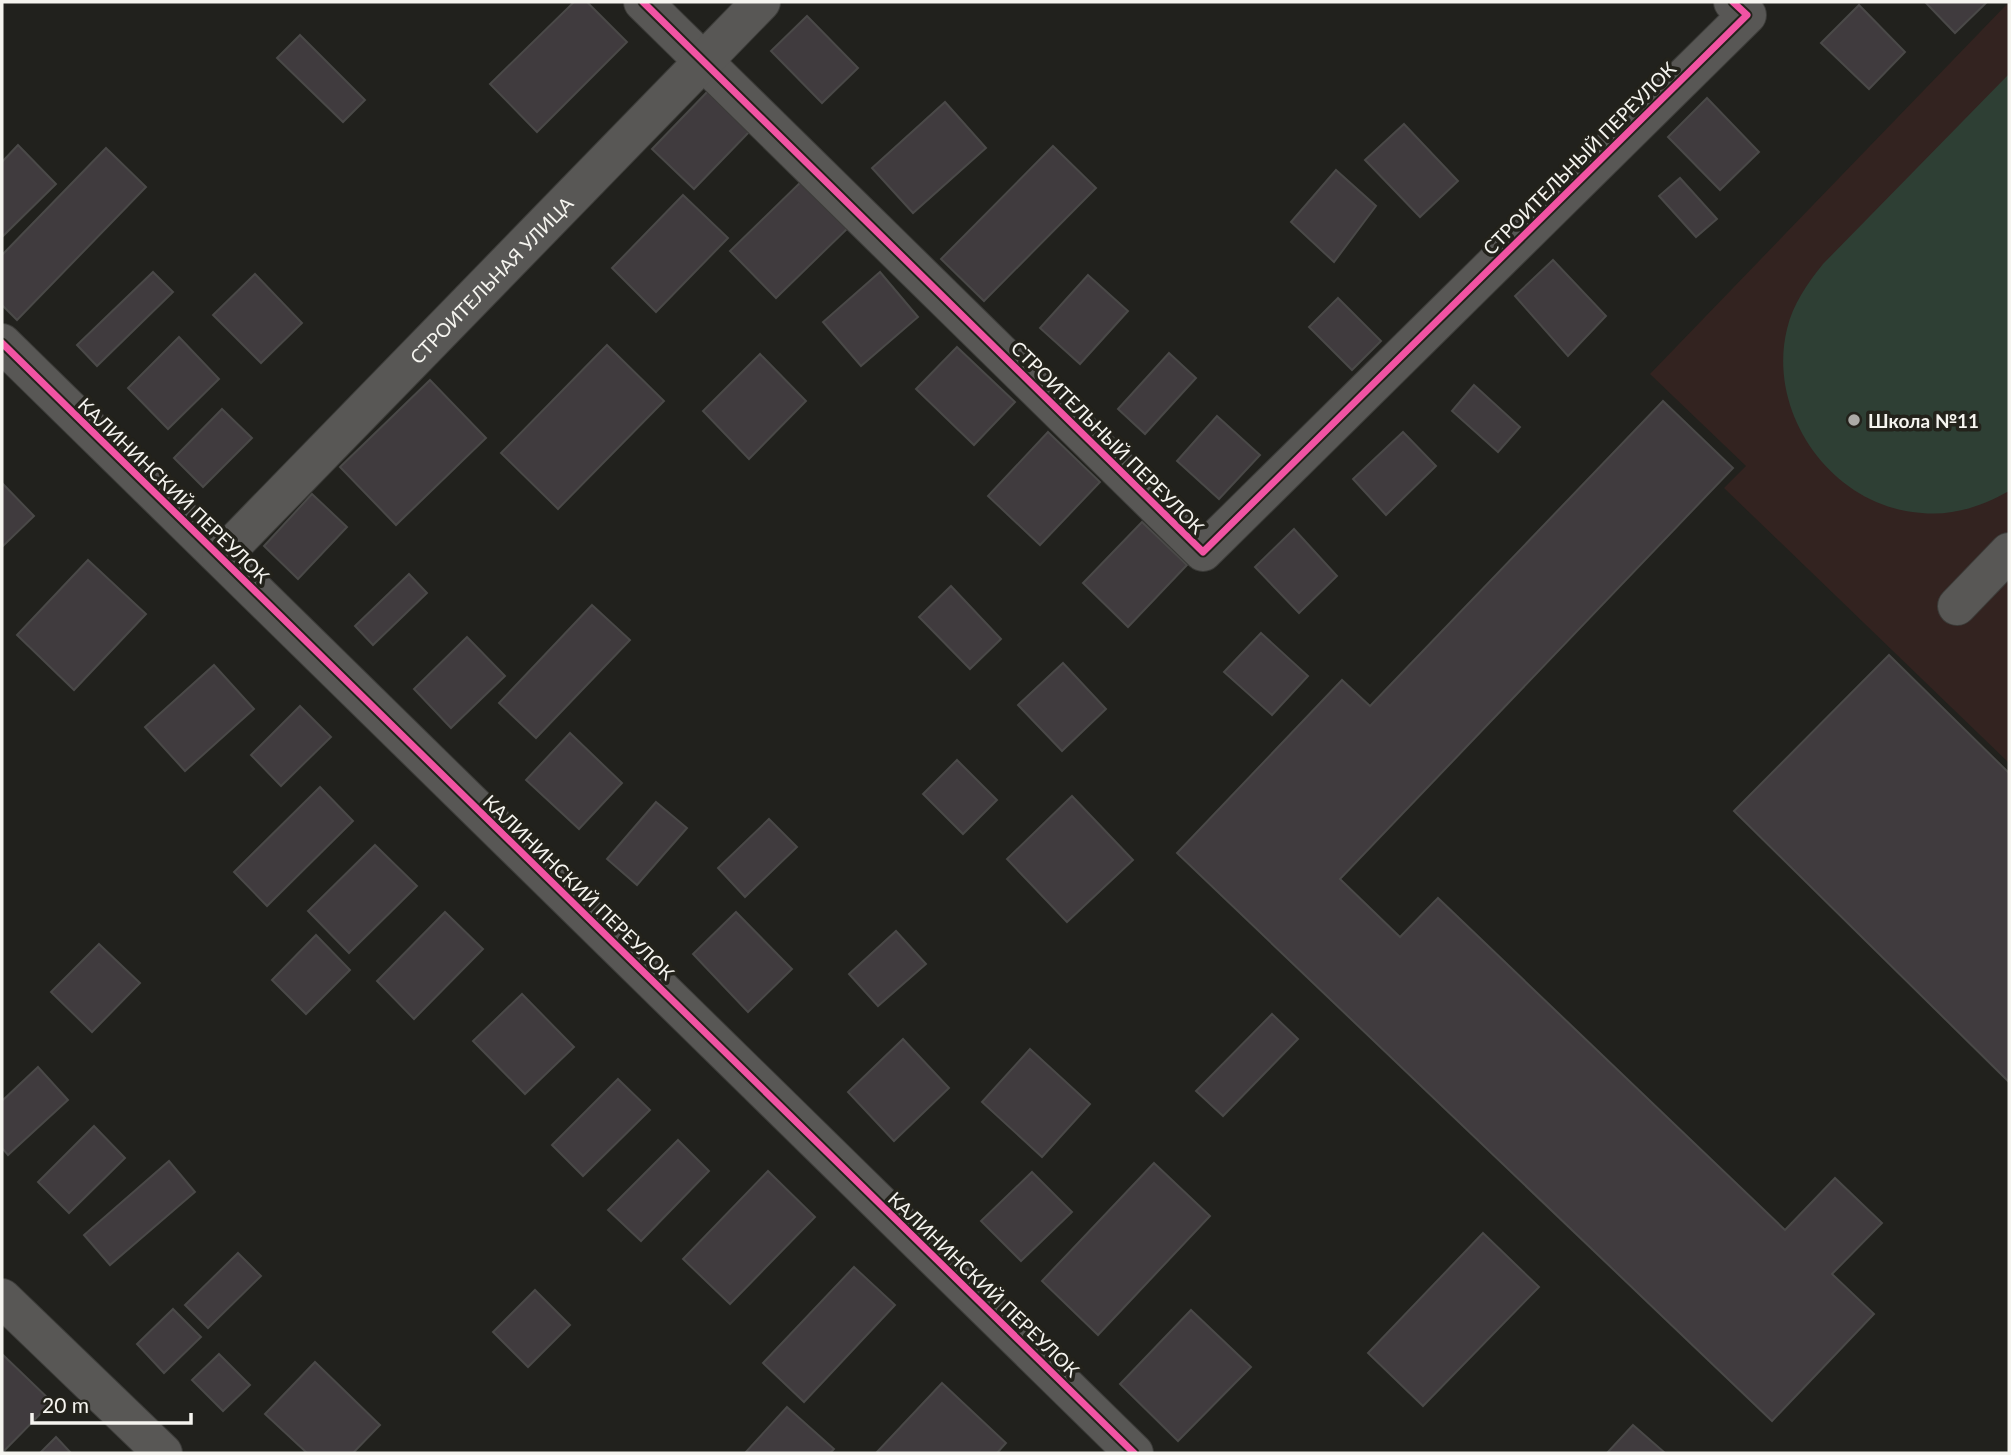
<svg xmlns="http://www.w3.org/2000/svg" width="2011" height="1455" font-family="Lato,sans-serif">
	<rect width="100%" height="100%" fill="#21211d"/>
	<!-- education -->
	<path fill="#332320" d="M2009,2V763L1724,488L1746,466L1650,374Z"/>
	<!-- green -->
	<path fill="#2e3f34" d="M2009,74V491C1982,506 1954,516 1922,513C1834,508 1766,415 1787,329C1793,304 1807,284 1823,264Z"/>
	<!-- building -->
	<g fill="#403b3e" stroke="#4a4948" stroke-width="2">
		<path d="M574,2H587L627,42L537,132L490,84Z"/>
		<path d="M1925,2H1987L1955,33Z"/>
		<path d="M1859,5L1905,52L1869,89L1821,43Z"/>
		<path d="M807,16L858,68L822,103L771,51Z"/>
		<path d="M300,35L365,100L343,122L277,58Z"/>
		<path d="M709,90L751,130L694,189L652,149Z"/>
		<path d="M1707,98L1759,152L1720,190L1668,137Z"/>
		<path d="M945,102L986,148L913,213L872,168Z"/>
		<path d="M1404,124L1458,181L1420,217L1365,160Z"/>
		<path d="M18,145L56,184L2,237V162Z"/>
		<path d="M1053,146L1096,188L984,301L941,259Z"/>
		<path d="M106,148L146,187L17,320L2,305V255Z"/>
		<path d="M1336,170L1376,206L1334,262L1291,222Z"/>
		<path d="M805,178L851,225L776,298L730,251Z"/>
		<path d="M1680,178L1717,219L1696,237L1659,196Z"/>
		<path d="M683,195L728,238L656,312L612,268Z"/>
		<path d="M1553,260L1606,316L1568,356L1515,296Z"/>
		<path d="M153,272L173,292L97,366L77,345Z"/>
		<path d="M880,272L918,317L861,366L823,322Z"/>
		<path d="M255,274L302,323L261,363L213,315Z"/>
		<path d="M1088,275L1128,311L1080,364L1040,328Z"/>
		<path d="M1338,298L1381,341L1352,370L1309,327Z"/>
		<path d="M179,337L219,379L168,429L128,388Z"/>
		<path d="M607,345L664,401L558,509L501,453Z"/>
		<path d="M957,347L1015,402L974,445L916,389Z"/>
		<path d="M1169,353L1196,378L1145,434L1118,409Z"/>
		<path d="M760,354L806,401L749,459L703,411Z"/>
		<path d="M430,380L486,438L396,525L340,467Z"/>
		<path d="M1474,385L1520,427L1498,452L1452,411Z"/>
		<path d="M1663,401L1733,468L1340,879L1400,937L1438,898L1785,1230L1835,1178L1882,1223L1832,1274L1874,1314L1772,1421L1177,853L1342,680L1370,706Z"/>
		<path d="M222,409L252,438L203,487L174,458Z"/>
		<path d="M1217,416L1260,455L1219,499L1177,461Z"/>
		<path d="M1048,432L1100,482L1040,545L988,496Z"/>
		<path d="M1403,432L1436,466L1386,515L1353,479Z"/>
		<path d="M2,483L34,516L2,547Z"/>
		<path d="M312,494L347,527L298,579L264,546Z"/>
		<path d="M1142,522L1187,565L1128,627L1083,583Z"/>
		<path d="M1294,529L1337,576L1299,613L1255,567Z"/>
		<path d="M88,560L146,614L74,690L17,635Z"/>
		<path d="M409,574L427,593L373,645L355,626Z"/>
		<path d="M951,586L1001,639L970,669L919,617Z"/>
		<path d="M592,605L630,640L536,738L499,703Z"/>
		<path d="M1261,633L1308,676L1272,715L1224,672Z"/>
		<path d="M467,637L505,676L451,728L414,689Z"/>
		<path d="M1889,655L2009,773V1082L1734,811Z"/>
		<path d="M1063,663L1106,709L1062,751L1018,705Z"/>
		<path d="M214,665L254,709L185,771L145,727Z"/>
		<path d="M300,706L331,737L281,786L251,755Z"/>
		<path d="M570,733L622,783L579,829L526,780Z"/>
		<path d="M957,760L997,800L963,834L923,794Z"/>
		<path d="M320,787L353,821L267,906L234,872Z"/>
		<path d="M1072,796L1133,860L1067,922L1007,859Z"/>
		<path d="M656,802L687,828L637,885L607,859Z"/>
		<path d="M769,819L797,847L745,897L718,868Z"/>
		<path d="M375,845L417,886L349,953L308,911Z"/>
		<path d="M445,912L483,949L414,1019L377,981Z"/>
		<path d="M736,912L792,969L748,1012L693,954Z"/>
		<path d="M896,931L926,964L878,1006L849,974Z"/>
		<path d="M316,935L350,970L306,1014L272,980Z"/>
		<path d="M99,944L140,983L92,1032L51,992Z"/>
		<path d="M522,994L574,1047L525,1094L473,1041Z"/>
		<path d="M1272,1014L1298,1039L1223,1116L1196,1091Z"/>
		<path d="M903,1039L949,1088L894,1141L848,1092Z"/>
		<path d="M1030,1049L1090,1104L1042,1157L982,1102Z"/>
		<path d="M38,1067L68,1100L8,1155L2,1148V1101Z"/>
		<path d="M618,1079L650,1110L583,1176L552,1145Z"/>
		<path d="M94,1126L125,1158L69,1213L38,1182Z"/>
		<path d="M678,1140L709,1171L641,1241L608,1210Z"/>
		<path d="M169,1161L195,1192L110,1265L84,1235Z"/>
		<path d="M1154,1163L1210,1216L1098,1335L1042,1281Z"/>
		<path d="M768,1171L815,1217L730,1304L683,1259Z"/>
		<path d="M1032,1172L1072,1212L1021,1261L981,1221Z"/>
		<path d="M1483,1233L1539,1287L1423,1406L1368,1353Z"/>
		<path d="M238,1253L261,1276L208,1328L185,1305Z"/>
		<path d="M854,1267L895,1305L804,1402L763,1363Z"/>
		<path d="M535,1290L570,1325L528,1367L493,1332Z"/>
		<path d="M173,1309L201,1337L164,1373L137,1344Z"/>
		<path d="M1191,1310L1251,1367L1178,1441L1120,1384Z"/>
		<path d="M2,1354L52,1402L2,1453Z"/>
		<path d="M219,1354L250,1385L223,1411L192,1380Z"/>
		<path d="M315,1362L380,1425L353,1453H307L265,1414Z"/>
		<path d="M942,1383L1006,1443L997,1453H876Z"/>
		<path d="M787,1407L834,1449L830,1453H745Z"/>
		<path d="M1633,1425L1665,1453H1607Z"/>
		<path d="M56,1437L71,1453H40Z"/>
	</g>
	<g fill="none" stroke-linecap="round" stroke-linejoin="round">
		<!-- minor casing -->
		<g stroke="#3c3c39" stroke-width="40">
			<g id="minor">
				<path d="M643,2L1203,552L1747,15L1733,2"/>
				<path d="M2,343L1134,1453"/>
				<path id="s1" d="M221,557L761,2"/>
				<path d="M1957,606L2009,552"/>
				<path d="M2,1298L163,1453"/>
			</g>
		</g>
		<!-- minor -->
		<use href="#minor" stroke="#585755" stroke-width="38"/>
		<!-- cycleway casing -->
		<g stroke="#23221b" stroke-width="11">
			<g id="cycleway">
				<path d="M643,2L1203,552L1747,15L1733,2"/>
				<path d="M2,343L1134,1453"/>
			</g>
		</g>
		<!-- cycleway -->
		<use href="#cycleway" stroke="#f153a3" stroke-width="7"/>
	</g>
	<!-- markers -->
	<circle fill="#abaaa6" stroke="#23221b" stroke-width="2.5" cx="1854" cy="420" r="7"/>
	<g text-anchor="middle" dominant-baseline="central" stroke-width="7" stroke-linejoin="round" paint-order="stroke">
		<!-- street labels -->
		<g font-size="19" fill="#f5f4ef" stroke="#23221b">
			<text transform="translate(1579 158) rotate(-45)">СТРОИТЕЛЬНЫЙ ПЕРЕУЛОК</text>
			<text stroke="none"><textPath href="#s1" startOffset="387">СТРОИТЕЛЬНАЯ УЛИЦА</textPath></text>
			<text transform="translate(1108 437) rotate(45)">СТРОИТЕЛЬНЫЙ ПЕРЕУЛОК</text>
			<text transform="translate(174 490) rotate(44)">КАЛИНИНСКИЙ ПЕРЕУЛОК</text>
			<text transform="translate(579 887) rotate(44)">КАЛИНИНСКИЙ ПЕРЕУЛОК</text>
			<text transform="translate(984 1284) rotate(44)">КАЛИНИНСКИЙ ПЕРЕУЛОК</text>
		</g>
		<!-- poi labels -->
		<g font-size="19" font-weight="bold" fill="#f5f4ef" stroke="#23221b" text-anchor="start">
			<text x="1868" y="420">Школа №11</text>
		</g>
	</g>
	<!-- border -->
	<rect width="2011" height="1455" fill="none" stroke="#f5f4ef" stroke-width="7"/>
	<!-- scale -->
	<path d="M32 1413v10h159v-10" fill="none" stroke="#f5f4ef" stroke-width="3.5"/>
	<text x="42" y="1413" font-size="21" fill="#f5f4ef" stroke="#23221b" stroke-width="5" paint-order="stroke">20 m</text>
</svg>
